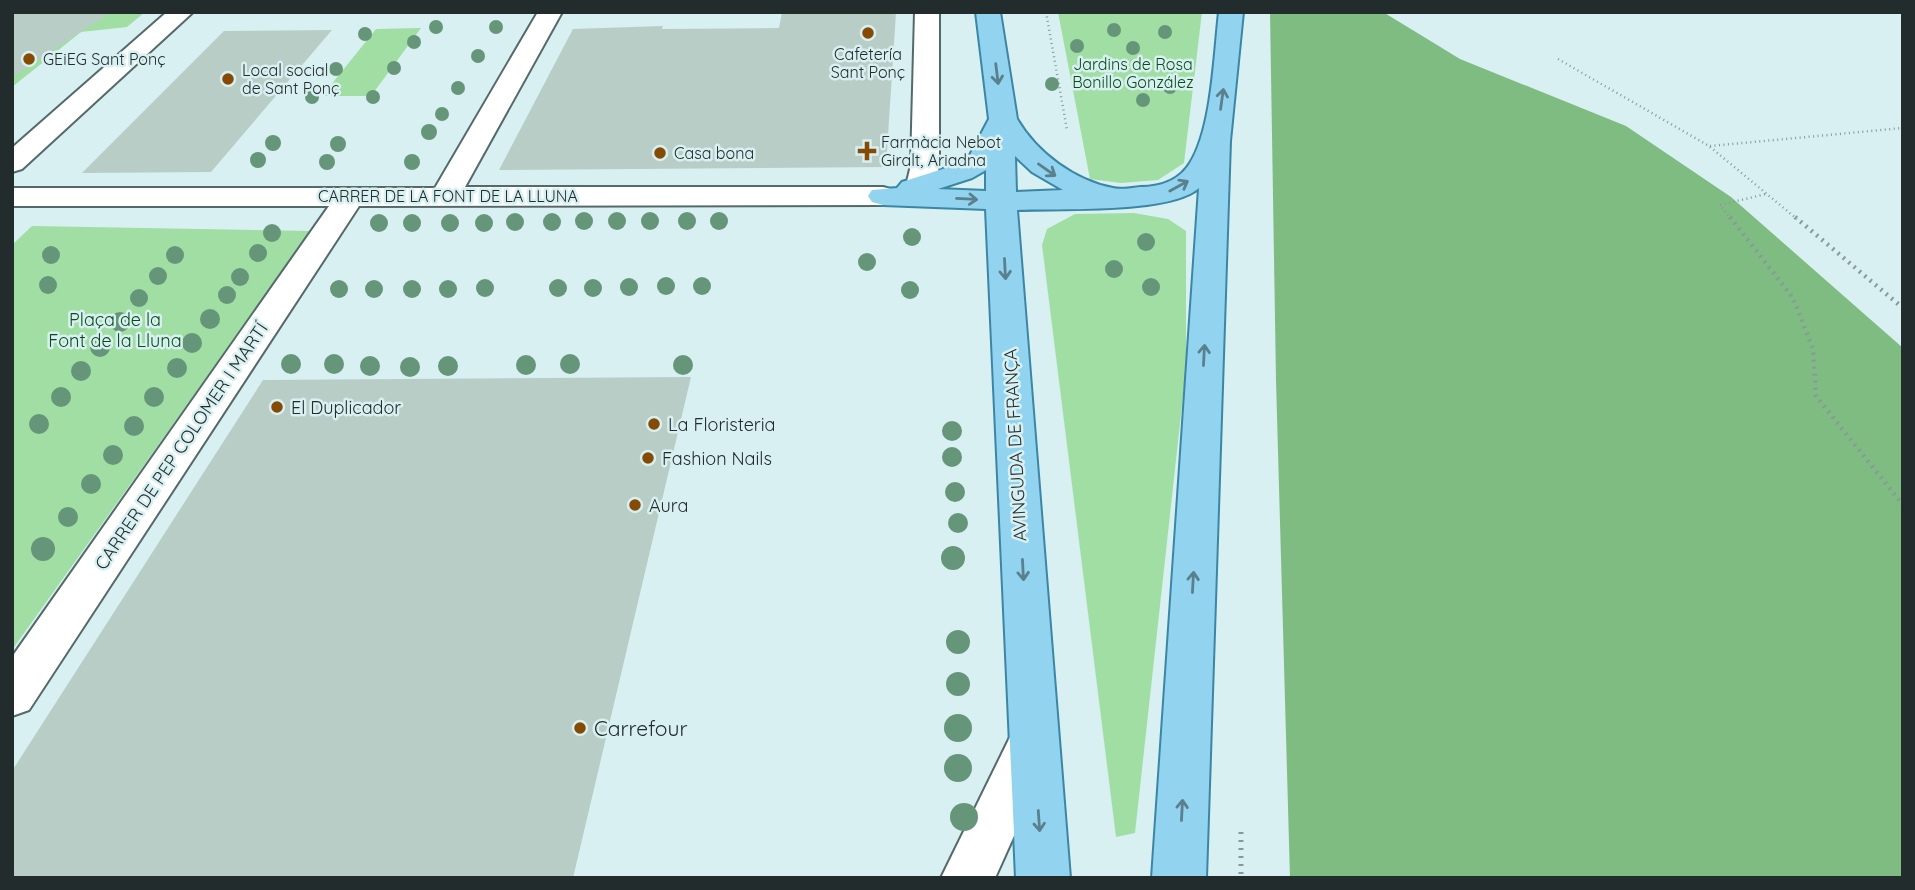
<svg xmlns="http://www.w3.org/2000/svg" width="1915" height="890" font-family="Quicksand,sans-serif">
	<rect width="100%" height="100%" fill="#d8f0f1"/>
	<!-- green -->
	<g fill="#a0dea3">
		<path d="M12,12H145L127,27L81,32L12,87Z"/>
		<path d="M1058,12H1202L1184,163L1158,180L1121,183L1090,179Z"/>
		<path d="M421,28L371,96H322L376,29Z"/>
		<path d="M1134,213L1168,219L1186,231V369L1135,833L1116,837L1042,245L1047,229L1075,214Z"/>
		<path d="M32,226L311,231L12,650V245Z"/>
	</g>
	<!-- forest -->
	<path fill="#7fbc82" d="M1270,12H1383L1460,59L1626,126L1731,197L1903,348V878H1290L1276,380Z"/>
	<!-- building -->
	<g fill="#b8cdc6">
		<path d="M12,12H111L12,77Z"/>
		<path d="M782,12H896L886,167L499,170L573,29L663,26L662,29L779,28Z"/>
		<path d="M332,30L211,172L82,173L224,31Z"/>
		<path d="M691,377L573,878H12V771L263,380Z"/>
	</g>
	<g fill="none" stroke-linecap="round" stroke-linejoin="round">
		<!-- minor casing -->
		<g stroke="#55696b" stroke-width="4">
			<g id="minor">
				<path d="M167,12H193L22,169L12,172V148Z"/>
				<path d="M538,12H562L465,187H883L894,190L898,196L894,202L883,205L359,206L29,710L12,716V657L329,206H12V188H435Z"/>
				<path d="M915,12H939V165L936,186L931,192L921,195L911,192L906,186L911,165Z"/>
				<path d="M1033,718L1050,725L1057,740L995,878H941L1016,725Z"/>
			</g>
		</g>
		<!-- major casing -->
		<g stroke="#3c86a5" stroke-width="4">
			<path id="major" d="M976,12H1000L1017,119C1037,153 1075,181 1113,188C1121,190 1132,188 1140,187C1160,187 1179,181 1190,163C1212,128 1214,55 1219,12H1243L1230,141L1206,878H1152L1199,188C1170,214 1059,208 1017,210L1070,878H1016L986,209L883,205L872,202L868,196L872,190L897,188L902,182L952,166L970,155L989,119ZM1015,156L1032,172L1063,190L1016,192ZM986,170V191L938,189L972,178Z"/>
		</g>
		<!-- path-far2 -->
		<g stroke="#88999a" stroke-width="2.5" stroke-dasharray="1 3.5" stroke-linecap="butt">
			<path d="M1046,12L1067,130"/>
			<path d="M1558,59L1709,146L1797,219"/>
			<path d="M1710,146L1903,128"/>
			<path d="M1731,219L1720,205L1766,194"/>
		</g>
		<!-- path-far1 -->
		<g stroke="#88999a" stroke-width="4.5" stroke-dasharray="2 5" stroke-linecap="butt">
			<path d="M1730,217L1793,298L1813,349L1816,396L1903,505"/>
			<path d="M1795,217L1903,308"/>
		</g>
		<!-- path -->
		<path stroke="#88999a" stroke-width="5" stroke-dasharray="2 6" stroke-linecap="butt" d="M1241,832V878"/>
		<!-- minor -->
		<use href="#minor" fill="#fff" fill-rule="evenodd"/>
		<!-- major -->
		<use href="#major" fill="#92d3f0" fill-rule="evenodd"/>
	</g>
	<!-- trees -->
	<g fill="#669679">
		<circle cx="436" cy="27" r="7"/>
		<circle cx="496" cy="27" r="7"/>
		<circle cx="1114" cy="30" r="7"/>
		<circle cx="1165" cy="32" r="7"/>
		<circle cx="365" cy="34" r="7"/>
		<circle cx="414" cy="42" r="7"/>
		<circle cx="1077" cy="46" r="7"/>
		<circle cx="1133" cy="48" r="7"/>
		<circle cx="478" cy="56" r="7"/>
		<circle cx="394" cy="68" r="7"/>
		<circle cx="336" cy="69" r="7"/>
		<circle cx="1052" cy="84" r="7"/>
		<circle cx="1170" cy="87" r="7"/>
		<circle cx="458" cy="88" r="7"/>
		<circle cx="312" cy="97" r="7"/>
		<circle cx="373" cy="97" r="7"/>
		<circle cx="1143" cy="100" r="7"/>
		<circle cx="442" cy="114" r="7"/>
		<circle cx="429" cy="132" r="8"/>
		<circle cx="273" cy="143" r="8"/>
		<circle cx="338" cy="144" r="8"/>
		<circle cx="258" cy="160" r="8"/>
		<circle cx="327" cy="162" r="8"/>
		<circle cx="412" cy="162" r="8"/>
		<circle cx="584" cy="221" r="9"/>
		<circle cx="617" cy="221" r="9"/>
		<circle cx="650" cy="221" r="9"/>
		<circle cx="687" cy="221" r="9"/>
		<circle cx="719" cy="221" r="9"/>
		<circle cx="515" cy="222" r="9"/>
		<circle cx="552" cy="222" r="9"/>
		<circle cx="379" cy="223" r="9"/>
		<circle cx="412" cy="223" r="9"/>
		<circle cx="450" cy="223" r="9"/>
		<circle cx="484" cy="223" r="9"/>
		<circle cx="272" cy="233" r="9"/>
		<circle cx="912" cy="237" r="9"/>
		<circle cx="1146" cy="242" r="9"/>
		<circle cx="258" cy="253" r="9"/>
		<circle cx="51" cy="255" r="9"/>
		<circle cx="175" cy="255" r="9"/>
		<circle cx="867" cy="262" r="9"/>
		<circle cx="1114" cy="269" r="9"/>
		<circle cx="158" cy="276" r="9"/>
		<circle cx="240" cy="277" r="9"/>
		<circle cx="48" cy="285" r="9"/>
		<circle cx="666" cy="286" r="9"/>
		<circle cx="702" cy="286" r="9"/>
		<circle cx="629" cy="287" r="9"/>
		<circle cx="1151" cy="287" r="9"/>
		<circle cx="485" cy="288" r="9"/>
		<circle cx="558" cy="288" r="9"/>
		<circle cx="593" cy="288" r="9"/>
		<circle cx="339" cy="289" r="9"/>
		<circle cx="374" cy="289" r="9"/>
		<circle cx="412" cy="289" r="9"/>
		<circle cx="448" cy="289" r="9"/>
		<circle cx="910" cy="290" r="9"/>
		<circle cx="227" cy="295" r="9"/>
		<circle cx="139" cy="298" r="9"/>
		<circle cx="210" cy="319" r="10"/>
		<circle cx="120" cy="322" r="10"/>
		<circle cx="192" cy="343" r="10"/>
		<circle cx="100" cy="347" r="10"/>
		<circle cx="291" cy="364" r="10"/>
		<circle cx="334" cy="364" r="10"/>
		<circle cx="570" cy="364" r="10"/>
		<circle cx="526" cy="365" r="10"/>
		<circle cx="683" cy="365" r="10"/>
		<circle cx="370" cy="366" r="10"/>
		<circle cx="448" cy="366" r="10"/>
		<circle cx="410" cy="367" r="10"/>
		<circle cx="177" cy="368" r="10"/>
		<circle cx="81" cy="371" r="10"/>
		<circle cx="61" cy="397" r="10"/>
		<circle cx="154" cy="397" r="10"/>
		<circle cx="39" cy="424" r="10"/>
		<circle cx="134" cy="426" r="10"/>
		<circle cx="952" cy="431" r="10"/>
		<circle cx="113" cy="455" r="10"/>
		<circle cx="952" cy="457" r="10"/>
		<circle cx="91" cy="484" r="10"/>
		<circle cx="955" cy="492" r="10"/>
		<circle cx="68" cy="517" r="10"/>
		<circle cx="958" cy="523" r="10"/>
		<circle cx="43" cy="549" r="12"/>
		<circle cx="953" cy="558" r="12"/>
		<circle cx="958" cy="642" r="12"/>
		<circle cx="958" cy="684" r="12"/>
		<circle cx="958" cy="728" r="14"/>
		<circle cx="958" cy="768" r="14"/>
		<circle cx="964" cy="817" r="14"/>
	</g>
	<!-- one-way arrows -->
	<defs><path id="oneway-shaft" d="M-6 0H5M1.5-3L5.5 0L1.5 3" fill="none" stroke-width="1.6" stroke-linecap="round" stroke-linejoin="round" transform="scale(1.75)"/></defs>
	<g stroke="#5a808e">
		<use href="#oneway-shaft" transform="translate(997 74) rotate(83)"/>
		<use href="#oneway-shaft" transform="translate(1222 99) rotate(-82)"/>
		<use href="#oneway-shaft" transform="translate(1047 170) rotate(35)"/>
		<use href="#oneway-shaft" transform="translate(1179 186) rotate(-29)"/>
		<use href="#oneway-shaft" transform="translate(967 199) rotate(3)"/>
		<use href="#oneway-shaft" transform="translate(1005 269) rotate(87)"/>
		<use href="#oneway-shaft" transform="translate(1204 355) rotate(-87)"/>
		<use href="#oneway-shaft" transform="translate(1023 570) rotate(87)"/>
		<use href="#oneway-shaft" transform="translate(1193 582) rotate(-87)"/>
		<use href="#oneway-shaft" transform="translate(1182 810) rotate(-87)"/>
		<use href="#oneway-shaft" transform="translate(1039 821) rotate(86)"/>
	</g>
	<!-- markers -->
	<g fill="#854a03" stroke="#d8f0f1" stroke-width="2.5">
		<circle cx="868" cy="33" r="7"/>
		<circle cx="29" cy="59" r="7"/>
		<circle cx="228" cy="79" r="7"/>
		<path d="M863.5 140.5h7v7h7v7h-7v7h-7v-7h-7v-7h7z"/>
		<circle cx="660" cy="153" r="7"/>
		<circle cx="277" cy="407" r="7"/>
		<circle cx="654" cy="424" r="7"/>
		<circle cx="648" cy="458" r="7"/>
		<circle cx="635" cy="505" r="7"/>
		<circle cx="580" cy="728" r="7"/>
	</g>
	<g text-anchor="middle" dominant-baseline="central" stroke-width="5" stroke-linejoin="round" paint-order="stroke">
		<!-- far-poi labels -->
		<g font-size="16" fill="#232c2d" stroke="#d8f0f1" text-anchor="start">
			<text x="868" y="54" text-anchor="middle">Cafetería<tspan x="868" dy="18">Sant Ponç</tspan></text>
			<text x="43" y="59">GEiEG Sant Ponç</text>
			<text x="242" y="70">Local social<tspan x="242" dy="18">de Sant Ponç</tspan></text>
			<text x="881" y="142">Farmàcia Nebot<tspan x="881" dy="18">Giralt, Ariadna</tspan></text>
			<text x="674" y="153">Casa bona</text>
		</g>
		<!-- far-park labels -->
		<g font-size="16" fill="#084d17" stroke="#d8f0f1">
			<text x="1133" y="64">Jardins de Rosa<tspan x="1133" dy="18">Bonillo González</tspan></text>
		</g>
		<!-- far-street labels -->
		<g font-size="16" fill="#232c2d" stroke="#d8f0f1">
			<text x="448" y="196">CARRER DE LA FONT DE LA LLUNA</text>
		</g>
		<!-- park labels -->
		<g font-size="18" fill="#084d17" stroke="#d8f0f1">
			<text x="115" y="319">Plaça de la<tspan x="115" dy="21">Font de la Lluna</tspan></text>
		</g>
		<!-- poi labels -->
		<g font-size="18" fill="#232c2d" stroke="#d8f0f1" text-anchor="start">
			<text x="291" y="407">El Duplicador</text>
			<text x="668" y="424">La Floristeria</text>
			<text x="662" y="458">Fashion Nails</text>
			<text x="649" y="505">Aura</text>
		</g>
		<!-- street labels -->
		<g font-size="18" fill="#232c2d" stroke="#d8f0f1">
			<text transform="translate(1015 445) rotate(-93)">AVINGUDA DE FRANÇA</text>
			<text transform="translate(181 446) rotate(-56)">CARRER DE PEP COLOMER I MARTÍ</text>
		</g>
		<!-- near-poi labels -->
		<g font-size="21" fill="#232c2d" stroke="#d8f0f1" text-anchor="start">
			<text x="594" y="728">Carrefour</text>
		</g>
	</g>
	<!-- border -->
	<rect width="1915" height="890" fill="none" stroke="#232c2d" stroke-width="28"/>
</svg>
